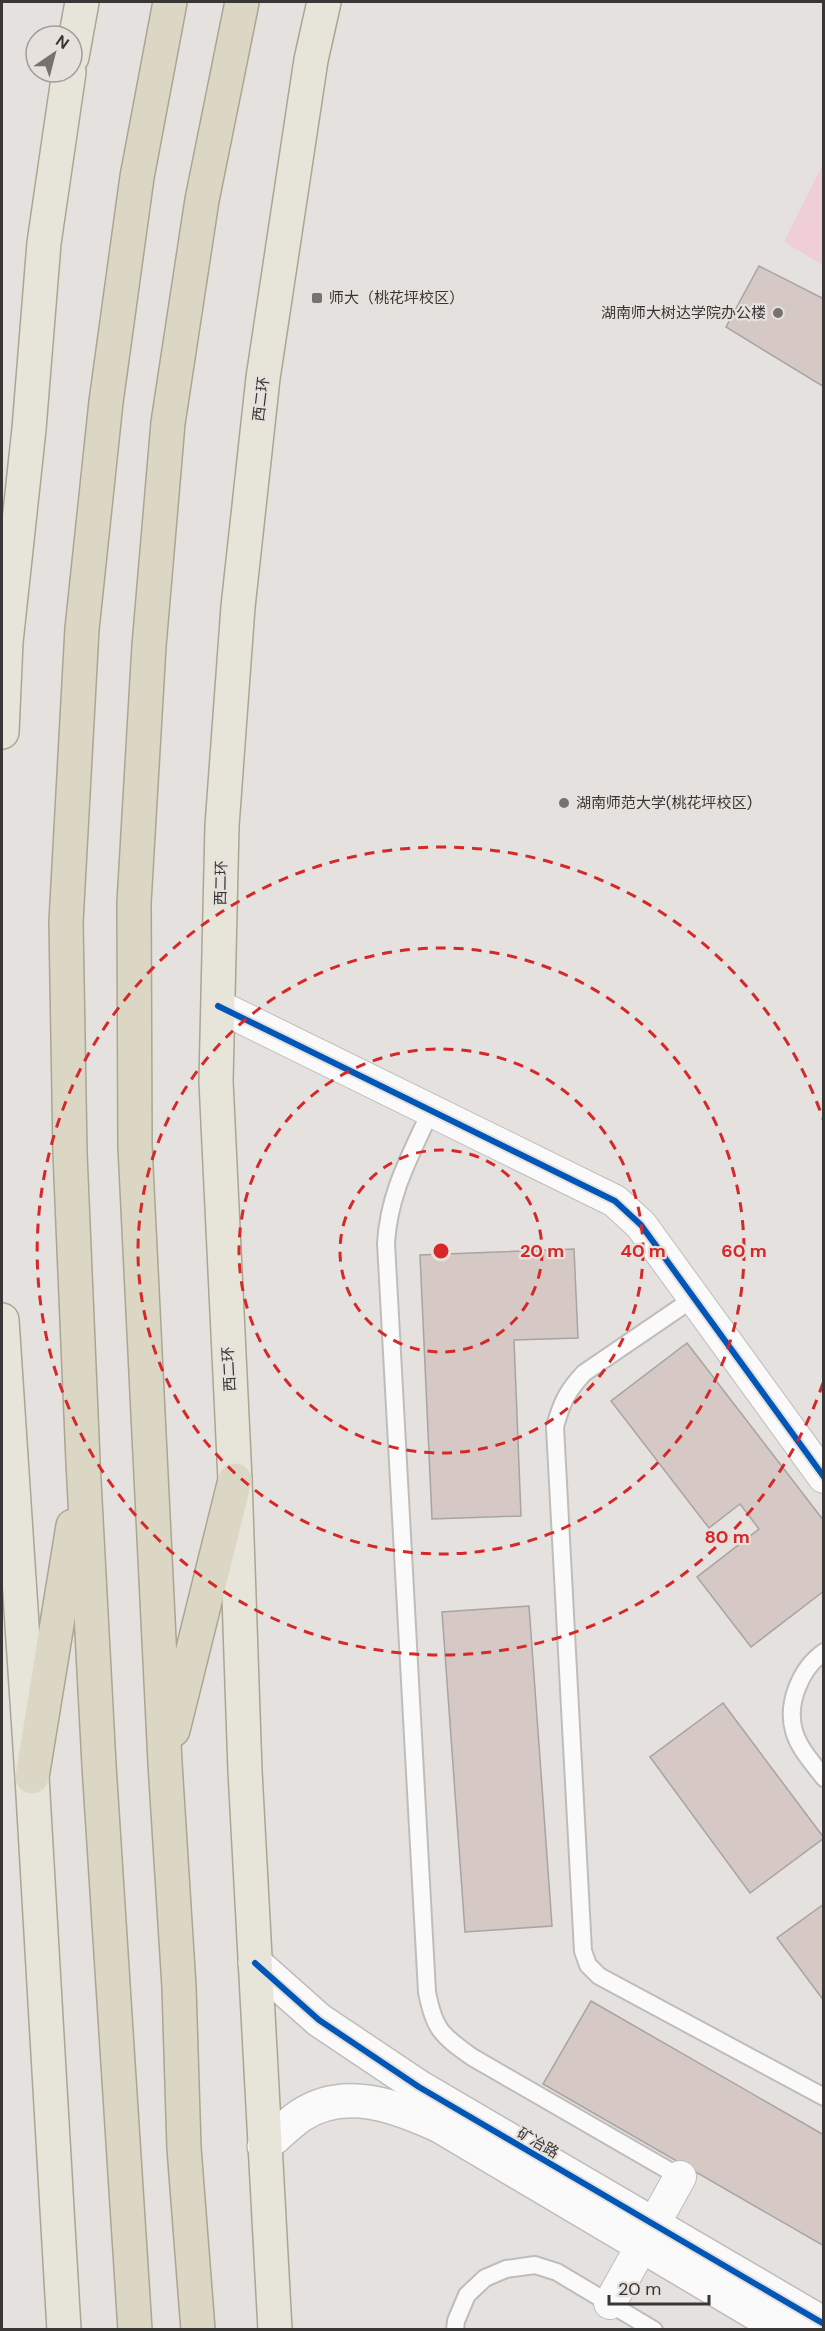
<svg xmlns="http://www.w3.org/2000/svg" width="825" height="2331" font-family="'DM Sans','Noto Sans SC',sans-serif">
	<rect width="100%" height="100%" fill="#e4e1de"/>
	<!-- green -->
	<path fill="#efced5" d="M823,164V265L784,242Z"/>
	<!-- building -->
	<g fill="#d6c8c4" stroke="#a7a4a3" stroke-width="1.5">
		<path d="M759,266L824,299V387L726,327Z"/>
		<path d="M574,1249L578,1338L514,1340L521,1516L432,1519L420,1255Z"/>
		<path d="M687,1343L824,1521V1591L751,1647L697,1577L759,1529L740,1504L709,1528L611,1401Z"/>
		<path d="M529,1606L552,1926L465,1932L442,1612Z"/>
		<path d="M723,1703L824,1838L750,1893L650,1757Z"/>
		<path d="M824,1904V2001L777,1938Z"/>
		<path d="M591,2001L824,2135V2246L543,2084Z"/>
	</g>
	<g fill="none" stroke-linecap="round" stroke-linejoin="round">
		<!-- lane casing -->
		<g stroke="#bfbdbb" stroke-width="20">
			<g id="lane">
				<path d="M431,1110C411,1155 389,1192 386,1243L427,1992C434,2029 441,2035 472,2057L680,2177"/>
				<path d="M694,1298L584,1373C567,1391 561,1404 555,1427L583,1951L588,1965L599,1976L824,2097"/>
				<path d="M824,1652C801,1668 786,1703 794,1731C799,1749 813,1763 824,1778"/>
				<path d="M455,2330L456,2321L467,2295L485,2278L506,2269L535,2265L557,2272L654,2330"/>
			</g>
		</g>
		<!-- street casing -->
		<g stroke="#bfbdbb" stroke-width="34">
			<g id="street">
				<path d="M218,1006L615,1201L641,1225L824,1477"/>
				<path d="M610,2303L680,2177"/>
			</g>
		</g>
		<!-- secondary casing -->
		<g stroke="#bfbdbb" stroke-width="36">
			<g id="secondary">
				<path d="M255,1963L319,2020L419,2087L824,2324"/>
				<path d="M264,2146C276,2137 287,2125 300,2116C344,2086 396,2106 440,2126L784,2330"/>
			</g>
		</g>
		<!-- primary casing -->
		<g stroke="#aaa692" stroke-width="36">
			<g id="primary">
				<path d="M72,57L82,2"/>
				<path d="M2,732L6,642L29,429L44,243L69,72"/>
				<path d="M2,1320L32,1777L64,2330"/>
				<path d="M275,2330L245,1771L235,1480L216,1081L222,826L238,607L263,378L311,60L324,2"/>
			</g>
		</g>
		<!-- highway casing -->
		<g stroke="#aaa692" stroke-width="36">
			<g id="highway">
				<path d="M173,1730L235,1480"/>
				<path d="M32,1777L73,1526"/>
				<path d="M135,2330L99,1765L83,1462L70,1153L66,922L82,629L106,402L137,177L170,2"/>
				<path d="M198,2330L184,2148L179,1987L165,1763L135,1146L134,903L149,646L168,423L202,200L242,2"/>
			</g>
		</g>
		<!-- lane -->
		<use href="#lane" stroke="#fbfafa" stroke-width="16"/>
		<!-- street -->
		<use href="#street" stroke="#fbfafa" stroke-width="32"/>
		<!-- secondary -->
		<use href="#secondary" stroke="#fbfafa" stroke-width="33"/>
		<!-- primary -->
		<use href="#primary" stroke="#e7e5da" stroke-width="33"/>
		<!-- highway -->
		<use href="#highway" stroke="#dbd7c4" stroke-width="33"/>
		<!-- cycleway casing -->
		<g stroke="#e6e1dc" stroke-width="10">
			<g id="cycleway">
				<path d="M218,1006L615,1201L641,1225L824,1477"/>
				<path d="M255,1963L319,2020L419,2087L824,2324"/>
			</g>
		</g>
		<!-- cycleway -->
		<use href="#cycleway" stroke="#0057b8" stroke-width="6"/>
	</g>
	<!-- distance rings -->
	<g fill="none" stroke="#d62828" stroke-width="3" stroke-dasharray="10 8">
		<circle cx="441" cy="1251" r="101"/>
		<circle cx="441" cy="1251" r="202"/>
		<circle cx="441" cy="1251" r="303"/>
		<path d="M823 1383A404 404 0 1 1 823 1119"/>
	</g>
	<!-- markers -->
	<g fill="#757271" stroke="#e6e1dc" stroke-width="2">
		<rect x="311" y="292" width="12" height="12" rx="3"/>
		<circle cx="778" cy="313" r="6"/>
		<circle cx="564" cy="803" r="6"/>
	</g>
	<g text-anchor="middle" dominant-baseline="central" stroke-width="4.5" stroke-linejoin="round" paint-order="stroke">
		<!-- poi labels -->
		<g font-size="15" fill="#393736" stroke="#e6e1dc" text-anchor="start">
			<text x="329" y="298">师大（桃花坪校区）</text>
			<text x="766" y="313" text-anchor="end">湖南师大树达学院办公楼</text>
			<text x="576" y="803">湖南师范大学(桃花坪校区)</text>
		</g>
		<!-- street labels -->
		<g font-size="15" fill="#393736" stroke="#e6e1dc">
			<text transform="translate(261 399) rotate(-83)">西二环</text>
			<text transform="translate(221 883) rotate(-89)">西二环</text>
			<text transform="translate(229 1369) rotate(-93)">西二环</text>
			<text transform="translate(538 2143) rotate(30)">矿冶路</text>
		</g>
	</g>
	<circle cx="441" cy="1251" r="9" fill="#d62828" stroke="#e6e1dc" stroke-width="3"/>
	<g font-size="18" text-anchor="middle" font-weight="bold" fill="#d62828" stroke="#e6e1dc" stroke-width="4.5" stroke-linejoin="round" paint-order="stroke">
		<text x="542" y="1257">20 m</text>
		<text x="643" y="1257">40 m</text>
		<text x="744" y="1257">60 m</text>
		<text x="727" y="1543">80 m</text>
	</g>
	<!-- border -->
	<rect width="825" height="2331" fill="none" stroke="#393736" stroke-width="6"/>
	<!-- north arrow -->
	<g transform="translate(54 54) rotate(35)"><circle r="28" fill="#e6e1dc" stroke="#a19d9a" stroke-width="1.5"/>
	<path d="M0-4.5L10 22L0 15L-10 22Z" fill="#757271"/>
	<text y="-9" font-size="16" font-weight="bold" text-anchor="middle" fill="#393736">N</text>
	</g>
	<!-- scale -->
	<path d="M609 2295v9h100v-9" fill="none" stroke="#393736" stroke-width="3"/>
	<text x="618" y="2295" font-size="18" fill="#393736" stroke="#e6e1dc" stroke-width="4.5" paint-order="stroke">20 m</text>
</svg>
